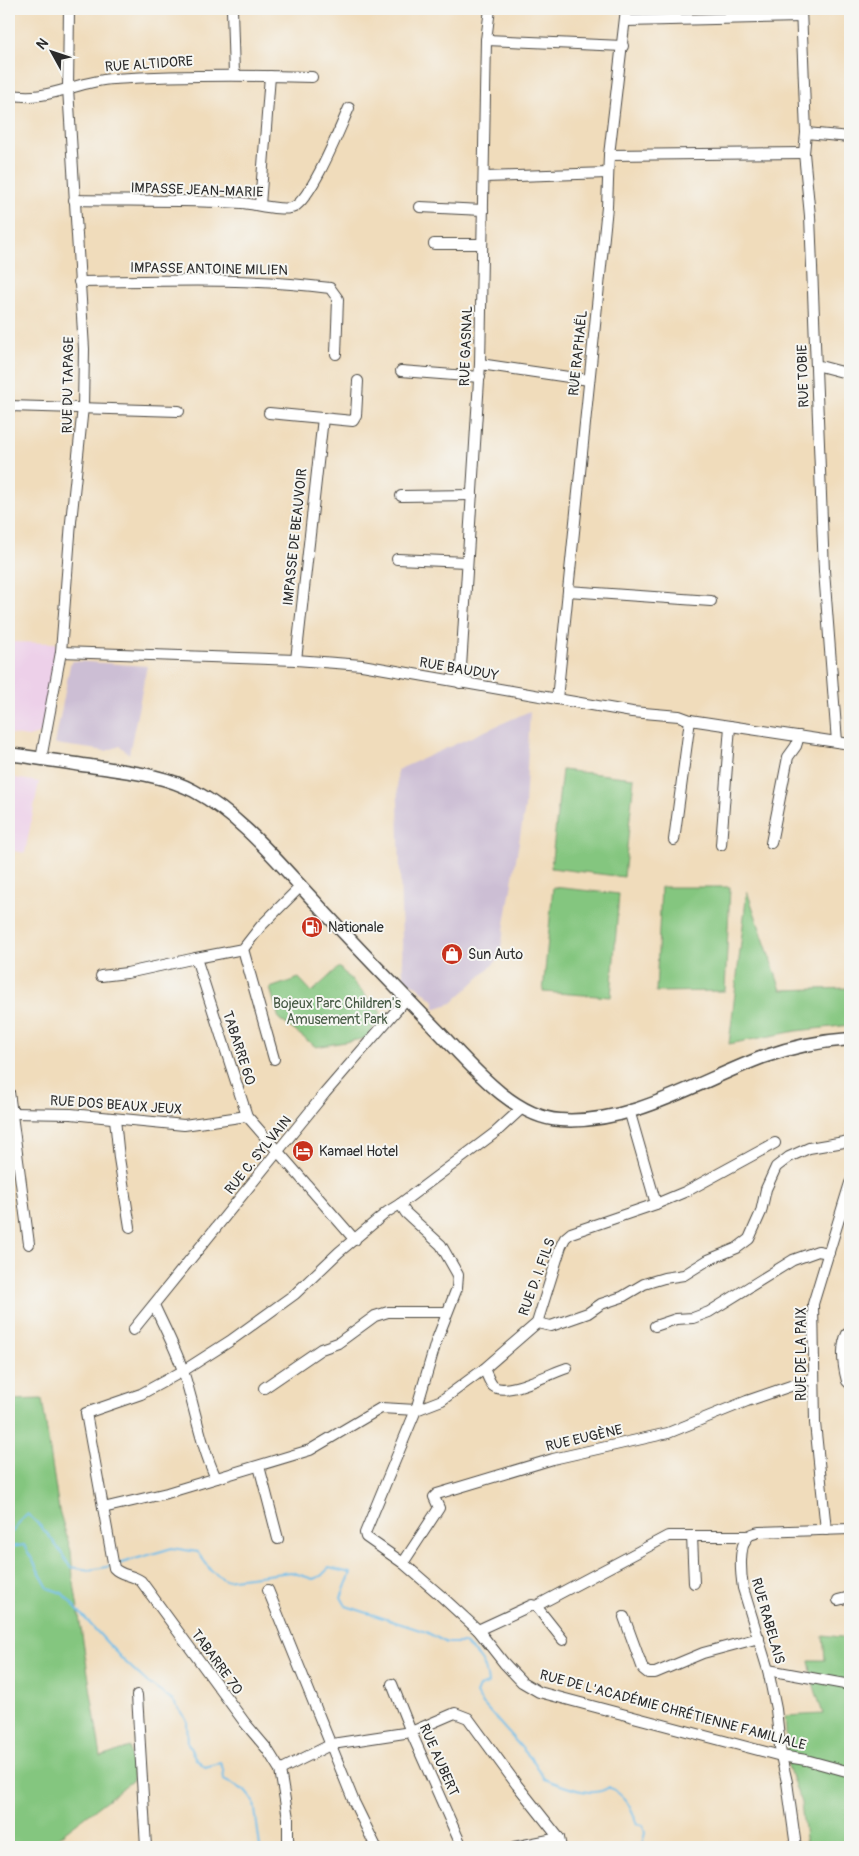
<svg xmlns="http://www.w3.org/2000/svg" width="859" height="1856" font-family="Pangolin,sans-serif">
	<rect width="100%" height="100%" fill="#f6f6f2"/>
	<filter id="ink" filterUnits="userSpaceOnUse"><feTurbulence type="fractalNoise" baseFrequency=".02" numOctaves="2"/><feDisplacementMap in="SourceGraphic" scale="10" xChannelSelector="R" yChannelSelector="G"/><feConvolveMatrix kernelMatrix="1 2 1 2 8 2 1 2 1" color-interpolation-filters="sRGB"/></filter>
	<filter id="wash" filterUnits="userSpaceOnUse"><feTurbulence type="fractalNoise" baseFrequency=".0096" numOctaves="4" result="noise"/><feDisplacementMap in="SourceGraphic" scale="20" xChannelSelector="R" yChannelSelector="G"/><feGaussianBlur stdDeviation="1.12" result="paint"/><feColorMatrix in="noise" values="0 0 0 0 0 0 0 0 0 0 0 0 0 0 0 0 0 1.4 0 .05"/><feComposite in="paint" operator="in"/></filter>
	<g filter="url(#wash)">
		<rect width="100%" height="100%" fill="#f0dcbb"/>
		<!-- built -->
		<g fill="#edd0e9">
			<path d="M9,642L56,643V656L42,733L28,737L9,734Z"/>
			<path d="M9,777L39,782L25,853L9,850Z"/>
		</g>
		<!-- industrial -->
		<g fill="#ccbed4">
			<path d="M73,661L147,666L129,754L120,746L106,751L55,744L70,665Z"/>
			<path d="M530,711L525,807L499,959L452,1003L434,1009V1001L417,986L404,980L403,976L397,770Z"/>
		</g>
		<!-- green -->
		<g fill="#84c67f" stroke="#587855">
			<path d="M562,770L634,778L624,877L551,868Z"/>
			<path d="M553,887L619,894L611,997L543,992Z"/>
			<path d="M661,887H730L725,991L656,992Z"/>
			<path d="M747,891L781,990L850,988V1025L796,1031L729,1044Z"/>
			<path d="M339,967L381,1012L368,1038L316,1047L279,1019L270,988L299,978L312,992Z"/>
			<path d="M42,1399L59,1510L71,1551L73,1577L101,1757L130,1747L133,1780L45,1847H9V1400Z"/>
			<path d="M823,1635L850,1638V1847H806L801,1803L788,1766L785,1716L823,1714L813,1683L809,1660H825Z"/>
		</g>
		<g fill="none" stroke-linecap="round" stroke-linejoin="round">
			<!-- stream -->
			<g stroke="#6fbde9" stroke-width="2">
				<path d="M9,1534C17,1530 19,1519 27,1514C45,1528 59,1548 70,1567L90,1570L111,1566"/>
				<path d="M9,1544L11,1547L24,1545L48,1588L62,1593L122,1659L148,1683L173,1701L187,1721L188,1744L196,1759L205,1767L220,1763L223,1769L224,1780L244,1790L254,1802L260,1847"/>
				<path d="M118,1564L172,1548L198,1552L211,1571L225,1580L291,1572L313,1579L321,1576L329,1568L351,1573L341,1597L346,1606L426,1632L447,1643H464C480,1657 486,1662 488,1684L479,1687L476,1694L482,1703L535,1763L544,1779C562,1785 592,1800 609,1787C627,1797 630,1806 637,1824L643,1825L645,1833L641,1847"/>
			</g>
		</g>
	</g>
	<g filter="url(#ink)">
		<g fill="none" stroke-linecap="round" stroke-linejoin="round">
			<!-- minor casing -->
			<g stroke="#494641" stroke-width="12">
				<g id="minor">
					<path d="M232,9L234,75"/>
					<path d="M801,9L806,133L804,153L810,216L824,571L837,742"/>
					<path d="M625,21L801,17"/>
					<path d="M486,40L623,46"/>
					<path d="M9,94C46,103 76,81 113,79C180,75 245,75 312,77"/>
					<path d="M806,133L850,137"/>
					<path d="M609,155L804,153"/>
					<path d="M484,177L608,173"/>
					<path d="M74,200C130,201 186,200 242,203C255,204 283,212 294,207C313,196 339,130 349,108"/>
					<path d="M260,205L270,76"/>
					<path d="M420,207L483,210"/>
					<path d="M434,244H482"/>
					<path d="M79,282C163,281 247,277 330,288L338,299L336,354"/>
					<path d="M480,364L589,380"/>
					<path d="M816,365L850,374"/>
					<path d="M401,371L480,377"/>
					<path d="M9,406L179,411"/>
					<path d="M269,413L353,421L356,416L358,381"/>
					<path d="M401,496L472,495"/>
					<path d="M397,559L467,562"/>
					<path d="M568,591L711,601"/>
					<path d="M61,652L296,660L362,665L632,712L679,716L690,720L850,744"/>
					<path d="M296,660L323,418"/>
					<path d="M460,683L480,364L486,40L490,9"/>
					<path d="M557,699L607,207L609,155L626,9"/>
					<path d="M41,759L61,652L71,522L83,407L84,349L68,88L69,9"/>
					<path d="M674,840L690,720"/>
					<path d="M771,843L788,757L796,746L799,736"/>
					<path d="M721,845L730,726"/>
					<path d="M301,886L261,926L243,949L196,958L247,1116L355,1240"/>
					<path d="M243,949L274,1059"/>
					<path d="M101,976L127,973L196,958"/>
					<path d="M9,1092L29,1244"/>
					<path d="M629,1110L656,1204L571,1233L565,1238L561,1246L537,1323L484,1369L442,1400L416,1410L365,1533L366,1537L403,1563L440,1595L478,1630L504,1663L522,1682L539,1692L781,1756L806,1760L850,1772"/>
					<path d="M12,1113L71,1114L184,1125L247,1116"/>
					<path d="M115,1119L119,1158L130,1227"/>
					<path d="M656,1204L687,1191L775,1143"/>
					<path d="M154,1305C164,1327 176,1349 183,1371C195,1407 200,1444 216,1478"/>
					<path d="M537,1323L551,1326L588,1313L601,1304L622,1297L644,1284L664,1278L684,1275L708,1260L737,1248L749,1239L761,1212L766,1189L776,1167L789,1157L809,1148L850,1141"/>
					<path d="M655,1326L676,1319L693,1318L709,1312L793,1260L818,1251L829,1253"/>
					<path d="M133,1330L325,1093L407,998"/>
					<path d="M850,1334H847C840,1348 843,1366 847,1381L850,1384"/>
					<path d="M484,1369C487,1374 489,1382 493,1386C506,1397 551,1373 567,1368"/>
					<path d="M264,1388L321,1349L338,1343L375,1316L388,1312H447"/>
					<path d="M259,1466L278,1539"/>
					<path d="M103,1508L167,1493L310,1450L381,1408L416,1410L436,1342L457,1288L458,1275L441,1245L406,1213L400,1204"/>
					<path d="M826,1530L815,1423L813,1304L850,1183"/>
					<path d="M692,1536L694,1583"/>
					<path d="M403,1563L439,1508L434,1497L437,1494L553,1459L668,1433L747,1401L814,1378"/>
					<path d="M268,1590L354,1802L376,1847"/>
					<path d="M838,1600L850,1597"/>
					<path d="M536,1606L563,1640"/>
					<path d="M624,1617L643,1669L648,1673H655L703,1653L759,1638"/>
					<path d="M478,1630L532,1605L536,1606L668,1536H748"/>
					<path d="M768,1670L850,1685"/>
					<path d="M392,1684L411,1732L462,1847"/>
					<path d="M137,1695L146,1847"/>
					<path d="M280,1770L332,1744L411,1732L455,1713L468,1718L517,1785L559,1838L561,1847"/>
					<path d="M290,1847L288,1839V1818L280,1770L267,1749L245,1723L141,1581C132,1574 121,1576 114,1568L86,1413L141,1394L183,1371L230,1341L295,1294L339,1252L387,1212L400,1204L496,1132L522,1108"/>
					<path d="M514,1847L559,1838"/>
					<path d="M796,1847L787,1782L781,1756L776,1709L768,1670L743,1588C741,1575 738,1546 748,1537C750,1534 756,1533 759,1532L850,1529"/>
				</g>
			</g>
			<!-- major casing -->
			<g stroke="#494641" stroke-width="15">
				<path id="major" d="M9,754C38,758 68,763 97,767C130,772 164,775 194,791C243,817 280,865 318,905C357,948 398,989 438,1031C469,1063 512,1117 560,1120C631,1125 699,1081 763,1057C791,1047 820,1041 850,1039"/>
			</g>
			<!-- minor -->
			<use href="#minor" stroke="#fff" stroke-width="10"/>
			<!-- major -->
			<use href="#major" stroke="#fff" stroke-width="12"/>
		</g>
	</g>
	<!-- icons -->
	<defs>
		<g id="fuel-disc" transform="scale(1.125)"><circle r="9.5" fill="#c8321e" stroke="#f6f6f2"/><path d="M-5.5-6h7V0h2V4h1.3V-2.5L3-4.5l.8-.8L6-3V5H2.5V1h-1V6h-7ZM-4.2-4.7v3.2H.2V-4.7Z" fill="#fff"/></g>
		<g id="shop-disc" transform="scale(1.125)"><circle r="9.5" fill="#c8321e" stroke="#f6f6f2"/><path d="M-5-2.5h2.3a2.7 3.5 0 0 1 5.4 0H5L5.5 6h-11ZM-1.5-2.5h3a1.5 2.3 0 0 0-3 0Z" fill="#fff"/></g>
		<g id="hotel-disc" transform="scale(1.125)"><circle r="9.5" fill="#c8321e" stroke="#f6f6f2"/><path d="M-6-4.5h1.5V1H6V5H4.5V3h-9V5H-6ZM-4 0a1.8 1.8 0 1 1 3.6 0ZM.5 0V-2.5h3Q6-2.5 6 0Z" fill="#fff"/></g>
	</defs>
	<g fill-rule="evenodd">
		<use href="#fuel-disc" x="312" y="927"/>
		<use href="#shop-disc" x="452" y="954"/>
		<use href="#hotel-disc" x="303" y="1151"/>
	</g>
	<g text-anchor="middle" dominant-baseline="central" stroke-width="4" stroke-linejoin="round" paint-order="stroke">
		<!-- street labels -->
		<g font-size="14" fill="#2b2b2b" stroke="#f6f6f2">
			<text transform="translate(149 64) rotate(-4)">RUE ALTIDORE</text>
			<text transform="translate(197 190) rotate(2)">IMPASSE JEAN-MARIE</text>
			<text transform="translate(209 269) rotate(1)">IMPASSE ANTOINE MILIEN</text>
			<text transform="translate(466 346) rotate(-88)">RUE GASNAL</text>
			<text transform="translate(578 353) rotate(-84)">RUE RAPHAËL</text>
			<text transform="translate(803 376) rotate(-92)">RUE TOBIE</text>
			<text transform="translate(68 385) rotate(-89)">RUE DU TAPAGE</text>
			<text transform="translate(295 537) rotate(-84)">IMPASSE DE BEAUVOIR</text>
			<text transform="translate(459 669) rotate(10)">RUE BAUDUY</text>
			<text transform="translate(239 1048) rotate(72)">TABARRE 60</text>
			<text transform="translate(116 1105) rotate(4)">RUE DOS BEAUX JEUX</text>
			<text transform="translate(258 1155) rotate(-51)">RUE C. SYLVAIN</text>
			<text transform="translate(537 1277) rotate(-70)">RUE D. I. FILS</text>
			<text transform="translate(801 1354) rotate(-90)">RUE DE LA PAIX</text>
			<text transform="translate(584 1438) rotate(-13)">RUE EUGÈNE</text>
			<text transform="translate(768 1621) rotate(74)">RUE RABELAIS</text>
			<text transform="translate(217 1662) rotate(54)">TABARRE 70</text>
			<text transform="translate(673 1710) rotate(15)">RUE DE L'ACADÉMIE CHRÉTIENNE FAMILIALE</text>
			<text transform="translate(439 1760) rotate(66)">RUE AUBERT</text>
		</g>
		<!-- poi labels -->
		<g font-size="14" fill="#2b2b2b" stroke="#f6f6f2" text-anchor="start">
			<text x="328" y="927">Nationale</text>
			<text x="468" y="954">Sun Auto</text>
			<text x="319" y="1151">Kamael Hotel</text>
		</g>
		<!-- park labels -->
		<g font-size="14" fill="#465a44" stroke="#f6f6f2">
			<text x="337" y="1003">Bojeux Parc Children's<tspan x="337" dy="16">Amusement Park</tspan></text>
		</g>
	</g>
	<!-- margin -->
	<rect width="859" height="1856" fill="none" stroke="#f6f6f2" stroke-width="30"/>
	<!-- north arrow -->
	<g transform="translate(52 52) rotate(310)" stroke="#f6f6f2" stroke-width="4" paint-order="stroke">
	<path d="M0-4L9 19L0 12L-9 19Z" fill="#2b2b2b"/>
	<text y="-8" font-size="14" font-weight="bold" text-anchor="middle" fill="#2b2b2b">N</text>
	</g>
</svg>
